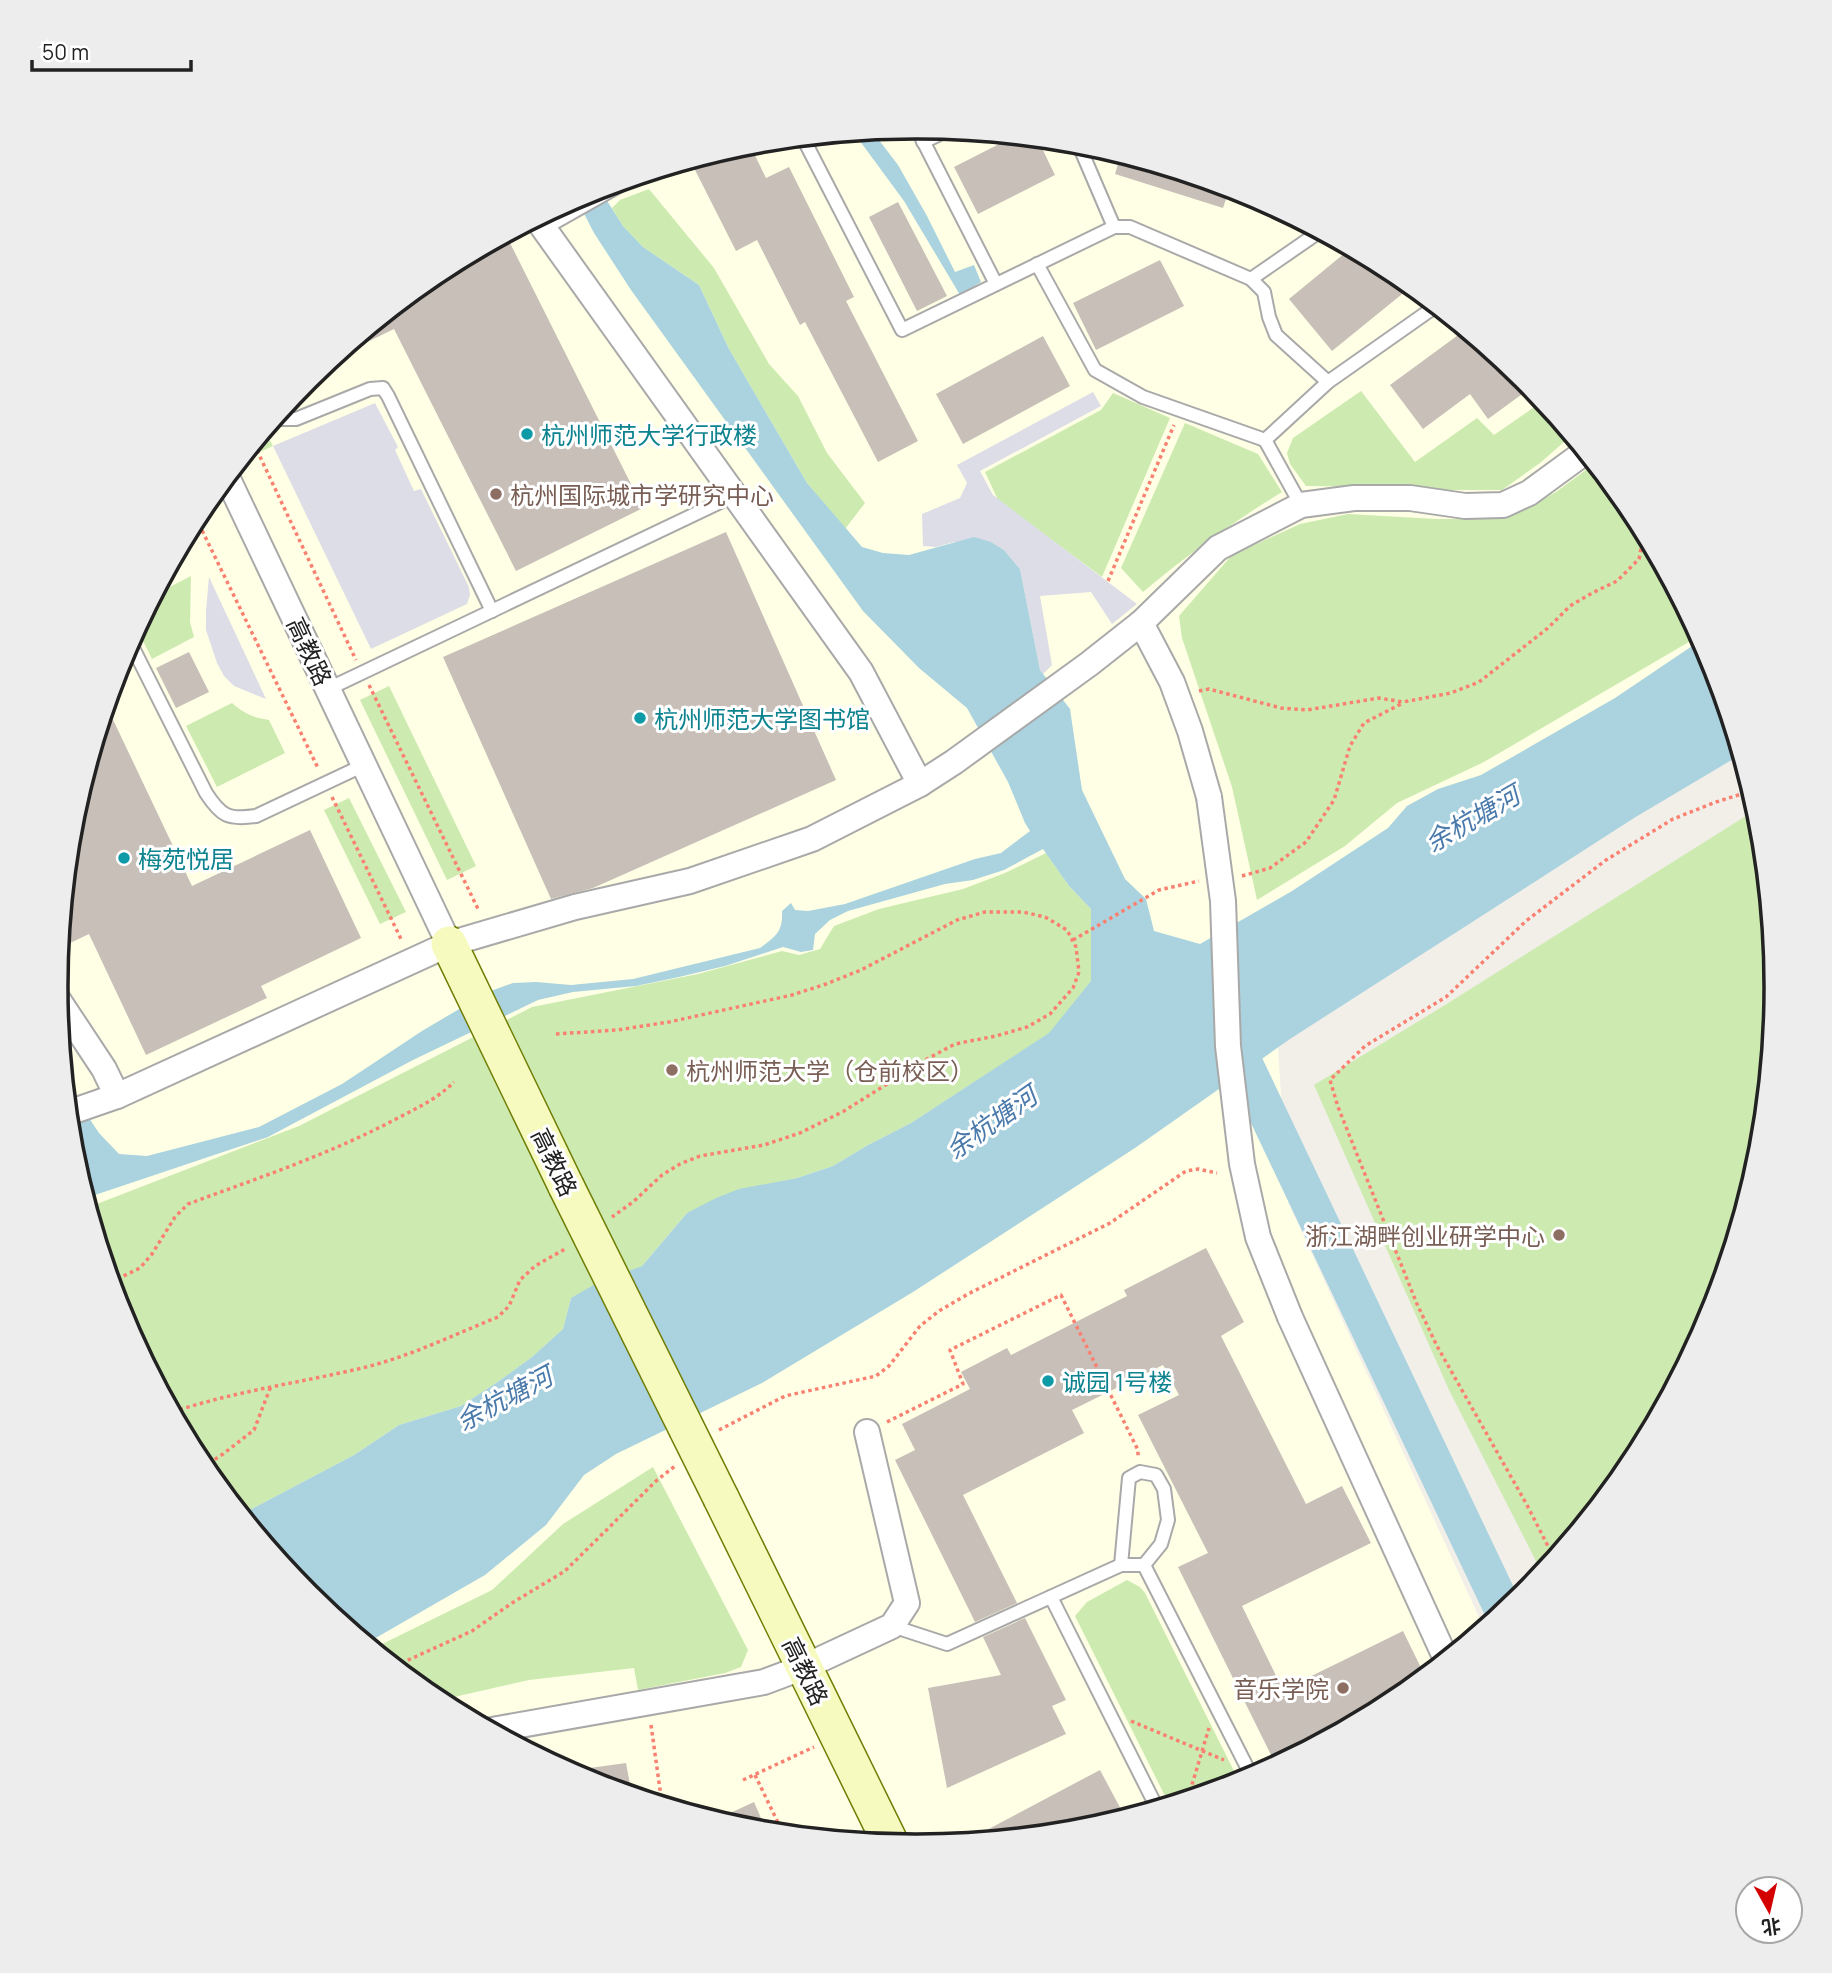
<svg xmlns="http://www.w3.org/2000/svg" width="1832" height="1973" font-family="Manrope,'Noto Sans SC',sans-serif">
	<rect width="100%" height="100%" fill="#f2efe9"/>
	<!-- education -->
	<path fill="#ffffe5" d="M916,127L1084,143L1245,192L1394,272L1524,379L1631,509L1711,657L1271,940L1288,1202L1484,1628L1393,1702L1245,1781L1083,1830L916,1846L748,1830L587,1781L438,1701L308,1594L201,1464L121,1315L72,1154L56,986L73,818L122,657L201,508L308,378L439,271L587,192L749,143Z"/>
	<!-- grass -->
	<g fill="#cdebb0">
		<path d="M649,189L714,268L769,364L798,396L827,453L865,503L845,529L807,483L729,349L699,285L643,247L623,226L612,208L620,200Z"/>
		<path d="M1361,391L1415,462L1477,418L1494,435L1543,401L1571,436L1540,463L1502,490H1442L1397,487L1306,486L1290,464L1287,453L1293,438Z"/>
		<path d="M1113,393L1170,418L1102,577L998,500L985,472L1101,410Z"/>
		<path d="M1185,423L1258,454L1282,492C1233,522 1187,555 1143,592L1121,568Z"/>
		<path d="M265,431L273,446L245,459L244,456Z"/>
		<path d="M1594,464L1631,509L1699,636L1484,762L1397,803L1345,846L1257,900L1232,787L1182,638L1179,616L1232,555L1300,524L1348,514L1436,519H1506L1556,492Z"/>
		<path d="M191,576L190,622L194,637L152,659L137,629L156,594Z"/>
		<path d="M389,686L476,866L447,880L360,700Z"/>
		<path d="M232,703C243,713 254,718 269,720L285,753L217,787L186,726Z"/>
		<path d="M349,798L406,912L380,924L324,810Z"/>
		<path d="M1757,809L1760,819L1776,987L1759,1155L1710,1316L1631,1465L1542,1573L1449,1390L1314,1085L1445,1005Z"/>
		<path d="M1046,853L1069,886L1091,909V981L1050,1033L911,1123L868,1145L833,1166L797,1178L769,1184L687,1213L642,1266L571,1298L563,1329L532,1357L499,1381L461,1406L399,1425L354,1455L242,1514L201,1464L121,1315L89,1207L299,1126L532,1007L698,974L782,951L799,955L820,949L834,926L879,909L963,889L1005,873Z"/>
		<path d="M653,1467L748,1650L741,1667L725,1673L638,1690L634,1668L529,1680L437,1701L374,1648L492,1590L563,1524Z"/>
		<path d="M1127,1580L1140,1587L1145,1593L1240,1783L1169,1804L1075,1616L1087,1602Z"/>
	</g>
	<!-- plaza -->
	<g fill="#dddde8">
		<path d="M1093,392L1101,406L980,471L993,495L1137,604L1112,624L1091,592L1040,596L1052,665L1043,674L1040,670L1020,569L1004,550L991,542H954L936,547L923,546L922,514L960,498L967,483L957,465Z"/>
		<path d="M375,403L398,447L395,450L414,491L421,489L469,587L470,595L467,604L371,649L273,446Z"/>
		<path d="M209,577L266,699L234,686L224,676L217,663L206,630V611Z"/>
	</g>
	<!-- water -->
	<g fill="#aad3df">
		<path d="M872,131L898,165L927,216L955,272L974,265L981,282L960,295L904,201L854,133Z"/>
		<path d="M599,188L623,226L643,247L699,285L729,349L807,483L862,547L883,553L909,555L974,537L991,542L1004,550L1020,569L1040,670L1070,709L1082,790L1125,879L1146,899L1154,931L1200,944L1292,891L1388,828L1407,806L1438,789L1481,775L1615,698L1701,640L1711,658L1740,755L1634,818L1290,1039L1135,1148L913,1292L762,1383L616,1454L584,1475L546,1525L485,1575L367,1643L308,1594L242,1514L354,1455L399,1425L461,1406L499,1381L532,1357L563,1329L571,1298L597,1283L642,1266L687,1213L716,1198L739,1189L797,1178L833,1166L868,1145L911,1123L1049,1033L1091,981V909L1069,886L1043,849L1004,870L973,880L945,884L848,911L830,920L815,934L813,950L801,952L783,947L725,966L679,977L636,986L573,992L538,1000L413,1060L268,1137L86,1198L72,1154L65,1082L99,1133L119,1154L147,1156L259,1127L342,1084L422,1031L488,992L513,983L536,982L571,985L633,979L760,948C776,936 783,932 782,911L791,903L795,910L808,911L845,904L975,859L1001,853L1030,831L1025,823L1008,782L967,708L919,668L863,611L631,290L594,233L576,198Z"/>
	</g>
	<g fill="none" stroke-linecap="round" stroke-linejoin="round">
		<!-- river -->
		<path stroke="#aad3df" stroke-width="38" d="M1224,1022L1504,1611"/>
	</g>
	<!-- building -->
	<g fill="#c7bfb8">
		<path d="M1015,136L1037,138L1055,175L978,214L954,167Z"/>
		<path d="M749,143L766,178L789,167L854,297L846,301L918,441L878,462L805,322L800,325L757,240L736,251L692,164L712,154Z"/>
		<path d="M1121,154L1230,187L1223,208L1115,174Z"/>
		<path d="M898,202L947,296L917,311L869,217Z"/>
		<path d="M506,235L643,508L516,571L394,329L357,347L353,341L439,271Z"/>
		<path d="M1351,248L1394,272L1412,286L1332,351L1289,299Z"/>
		<path d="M1160,260L1184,306L1096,350L1073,303Z"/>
		<path d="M1465,330L1501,360L1525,392L1488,419L1470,394L1423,429L1390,385Z"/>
		<path d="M1043,336L1070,386L963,444L936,394Z"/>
		<path d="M726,532L836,780L593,888L551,899L443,657Z"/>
		<path d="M189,652L209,692L176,708L156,668Z"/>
		<path d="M107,707L192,886L310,830L361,938L261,986L267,998L146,1055L89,934L68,944L62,930L73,818Z"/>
		<path d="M1206,1248L1244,1322L1221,1336L1306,1504L1342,1486L1371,1543L1242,1606L1283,1690L1403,1631L1425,1676L1393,1702L1276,1765L1178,1567L1208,1553L1138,1415L1179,1395L1163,1365L1072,1410L1084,1433L963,1495L1017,1603L975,1622L895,1460L915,1450L902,1424L970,1389L961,1372L1007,1348L1011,1355L1127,1296L1124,1290Z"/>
		<path d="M1025,1618L1066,1700L1052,1706L1066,1734L947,1788L928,1688L1001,1675L983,1637Z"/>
		<path d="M626,1763L632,1795L587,1781L568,1771Z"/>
		<path d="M1100,1770L1125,1817L1083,1830L964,1842Z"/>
		<path d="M754,1802L767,1832L748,1830L715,1820Z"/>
	</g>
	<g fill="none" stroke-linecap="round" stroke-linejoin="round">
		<!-- lane casing -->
		<g stroke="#a9a9a9" stroke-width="16">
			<g id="lane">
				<path d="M916,127L996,284"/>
				<path d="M803,138L902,330L1114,227H1130L1251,279L1264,292L1269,317L1276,335L1328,382L1436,306"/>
				<path d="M923,142L948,130"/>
				<path d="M1078,143L1114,227"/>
				<path d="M543,229L633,178"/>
				<path d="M1037,264L1095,370L1143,397L1265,440L1328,382"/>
				<path d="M1251,279L1319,232"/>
				<path d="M276,417L280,419H296L370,389L383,388L388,396L492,611"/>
				<path d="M1265,440L1301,505"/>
				<path d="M130,642L206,793C221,816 228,820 256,816L364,765"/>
				<path d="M328,689L735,495"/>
				<path d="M1144,1565L1252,1777"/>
				<path d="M1051,1597L1157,1808"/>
				<path d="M892,1626L947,1644L1121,1565H1144L1161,1544L1168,1520L1164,1489L1156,1475L1140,1472L1129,1478L1121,1565"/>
			</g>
		</g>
		<!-- street casing -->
		<g stroke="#a9a9a9" stroke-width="28">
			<g id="street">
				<path d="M537,219L861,672L920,784"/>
				<path d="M227,477L449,944"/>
				<path d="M1141,623L1172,682L1190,731L1209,797"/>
				<path d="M57,998L104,1069L117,1096L449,944L575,907L690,881L812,839L920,784L954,762L1089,664L1141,623L1218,548L1301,505L1354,498H1410L1465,506L1503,505L1529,493L1585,452"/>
				<path d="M68,1113L117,1096"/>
				<path d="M1290,1317L1446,1659"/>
				<path d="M492,1730L764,1682L804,1667L892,1626L907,1603L867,1432"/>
			</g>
		</g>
		<!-- secondary casing -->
		<g stroke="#707d05" stroke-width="38">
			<g id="secondary">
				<path d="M449,944L566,1186"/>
				<path d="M721,1498L891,1844"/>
			</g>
		</g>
		<!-- path -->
		<g stroke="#fa8072" stroke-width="3.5" stroke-dasharray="3.5 3.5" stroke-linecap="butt">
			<path d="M254,444L356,660"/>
			<path d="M196,518L318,768"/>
			<path d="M1108,581L1174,425"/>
			<path d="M369,685L479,911"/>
			<path d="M1199,691L1209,689L1281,708L1307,710L1379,698L1403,702L1451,693L1479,682L1548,628L1570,606L1592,593L1617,581L1639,559L1644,533"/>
			<path d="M332,797L402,941"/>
			<path d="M1242,876L1270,868L1306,842L1334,800L1350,746L1364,723L1403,703"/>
			<path d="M1073,940L1159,890L1199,881"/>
			<path d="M556,1034L617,1030L669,1022L792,995L826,984L861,970L957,920L985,912H1023L1045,917L1067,930L1076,947L1079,972L1073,988L1050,1014L1027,1027L996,1036L955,1044L927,1059L844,1111L800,1133L764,1145L700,1156L680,1164L662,1175L633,1202L612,1217"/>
			<path d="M111,1282L140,1268L152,1254L175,1217L188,1204C258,1178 330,1154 396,1119C417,1108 437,1099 454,1082"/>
			<path d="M173,1412C235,1391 299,1383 362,1368C409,1357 453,1335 498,1317L509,1306L520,1280L535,1266L565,1249"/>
			<path d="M887,1422L963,1384L950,1350L1061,1295L1138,1450V1456"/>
			<path d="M719,1430L785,1396L876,1376L889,1366L920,1326L939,1311L968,1294L1110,1223L1186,1171L1198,1169L1217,1173"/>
			<path d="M203,1467L223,1454L254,1430L271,1386"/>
			<path d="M1554,1558L1527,1505L1437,1346L1417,1304L1338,1107L1330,1080L1365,1046L1446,997L1526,921L1606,860L1673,819L1716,802L1751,791"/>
			<path d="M395,1666L472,1631L512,1603L565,1571L656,1481L675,1466"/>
			<path d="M1131,1721L1224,1760"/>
			<path d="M651,1725L662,1804"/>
			<path d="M755,1775L783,1833"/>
			<path d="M743,1780L814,1747"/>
			<path d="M1188,1798L1209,1728"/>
		</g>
		<!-- lane -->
		<use href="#lane" stroke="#fff" stroke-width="12"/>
		<!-- street -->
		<use href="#street" stroke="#fff" stroke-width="24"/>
		<!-- secondary -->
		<use href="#secondary" stroke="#f7fabf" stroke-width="35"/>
		<!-- street-bridge casing -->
		<g stroke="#a9a9a9" stroke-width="28" stroke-linecap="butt">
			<path id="street-bridge" d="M1209,797L1223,901L1228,1046L1242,1164L1258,1237L1290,1317"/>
		</g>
		<!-- secondary-bridge casing -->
		<g stroke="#707d05" stroke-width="38" stroke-linecap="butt">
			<path id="secondary-bridge" d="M566,1186L721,1498"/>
		</g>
		<!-- street-bridge -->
		<use href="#street-bridge" stroke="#fff" stroke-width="24"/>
		<!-- secondary-bridge -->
		<use href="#secondary-bridge" stroke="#f7fabf" stroke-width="35"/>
	</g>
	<!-- markers -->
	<g fill="#0f9aa8" stroke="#fff" stroke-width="2.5">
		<circle cx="527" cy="434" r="7"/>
		<circle cx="640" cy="718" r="7"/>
		<circle cx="124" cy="858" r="7"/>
		<circle cx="1048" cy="1381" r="7"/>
	</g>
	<g fill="#8d6e63" stroke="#fff" stroke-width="2.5">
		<circle cx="496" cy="494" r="7"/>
		<circle cx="672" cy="1070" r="7"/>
		<circle cx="1559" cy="1235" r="7"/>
		<circle cx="1343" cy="1688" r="7"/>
	</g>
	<g text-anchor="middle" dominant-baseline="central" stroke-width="6" stroke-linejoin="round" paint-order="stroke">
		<!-- culture labels -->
		<g font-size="24" fill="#0d838f" stroke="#fff" text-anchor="start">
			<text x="541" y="434">杭州师范大学行政楼</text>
			<text x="654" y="718">杭州师范大学图书馆</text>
			<text x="138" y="858">梅苑悦居</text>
			<text x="1062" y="1381">诚园 1号楼</text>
		</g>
		<!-- education labels -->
		<g font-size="24" fill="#785e54" stroke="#fff" text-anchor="start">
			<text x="510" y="494">杭州国际城市学研究中心</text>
			<text x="686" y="1070">杭州师范大学（仓前校区）</text>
			<text x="1545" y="1235" text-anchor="end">浙江湖畔创业研学中心</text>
			<text x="1329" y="1688" text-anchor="end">音乐学院</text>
		</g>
		<!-- street labels -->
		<g font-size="24" fill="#222" stroke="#fff">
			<text transform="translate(310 651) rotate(65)">高教路</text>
			<text transform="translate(555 1162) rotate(64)">高教路</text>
			<text transform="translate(806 1671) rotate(64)">高教路</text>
		</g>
		<!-- water labels -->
		<g font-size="26" font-style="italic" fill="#4a7aab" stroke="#fff">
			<text transform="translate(1472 818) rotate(-30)">余杭塘河</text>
			<text transform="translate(991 1122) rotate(-35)">余杭塘河</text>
			<text transform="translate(504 1398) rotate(-28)">余杭塘河</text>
		</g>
	</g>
	<!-- crop -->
	<path d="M0 0H1832V1973H0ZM915 139H917A847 847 0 0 1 1764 986V987A847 847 0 0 1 917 1834H915A847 847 0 0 1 68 987V986A847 847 0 0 1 915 139Z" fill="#ededed" fill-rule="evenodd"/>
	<path fill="none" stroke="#222" stroke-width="3.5" d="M915 139H917A847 847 0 0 1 1764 986V987A847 847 0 0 1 917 1834H915A847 847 0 0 1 68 987V986A847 847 0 0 1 915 139Z"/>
	<!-- north arrow -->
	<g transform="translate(1769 1910) rotate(172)"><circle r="33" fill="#ffffff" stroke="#a7a7a7" stroke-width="2"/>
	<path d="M0-5L12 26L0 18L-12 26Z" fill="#d40000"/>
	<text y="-10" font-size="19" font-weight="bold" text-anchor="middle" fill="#222222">北</text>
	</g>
	<!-- scale -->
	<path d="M32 60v10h159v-10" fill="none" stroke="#222222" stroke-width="3.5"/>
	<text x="42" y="60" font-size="21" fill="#222222" stroke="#ffffff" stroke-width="5" paint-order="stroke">50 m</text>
</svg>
